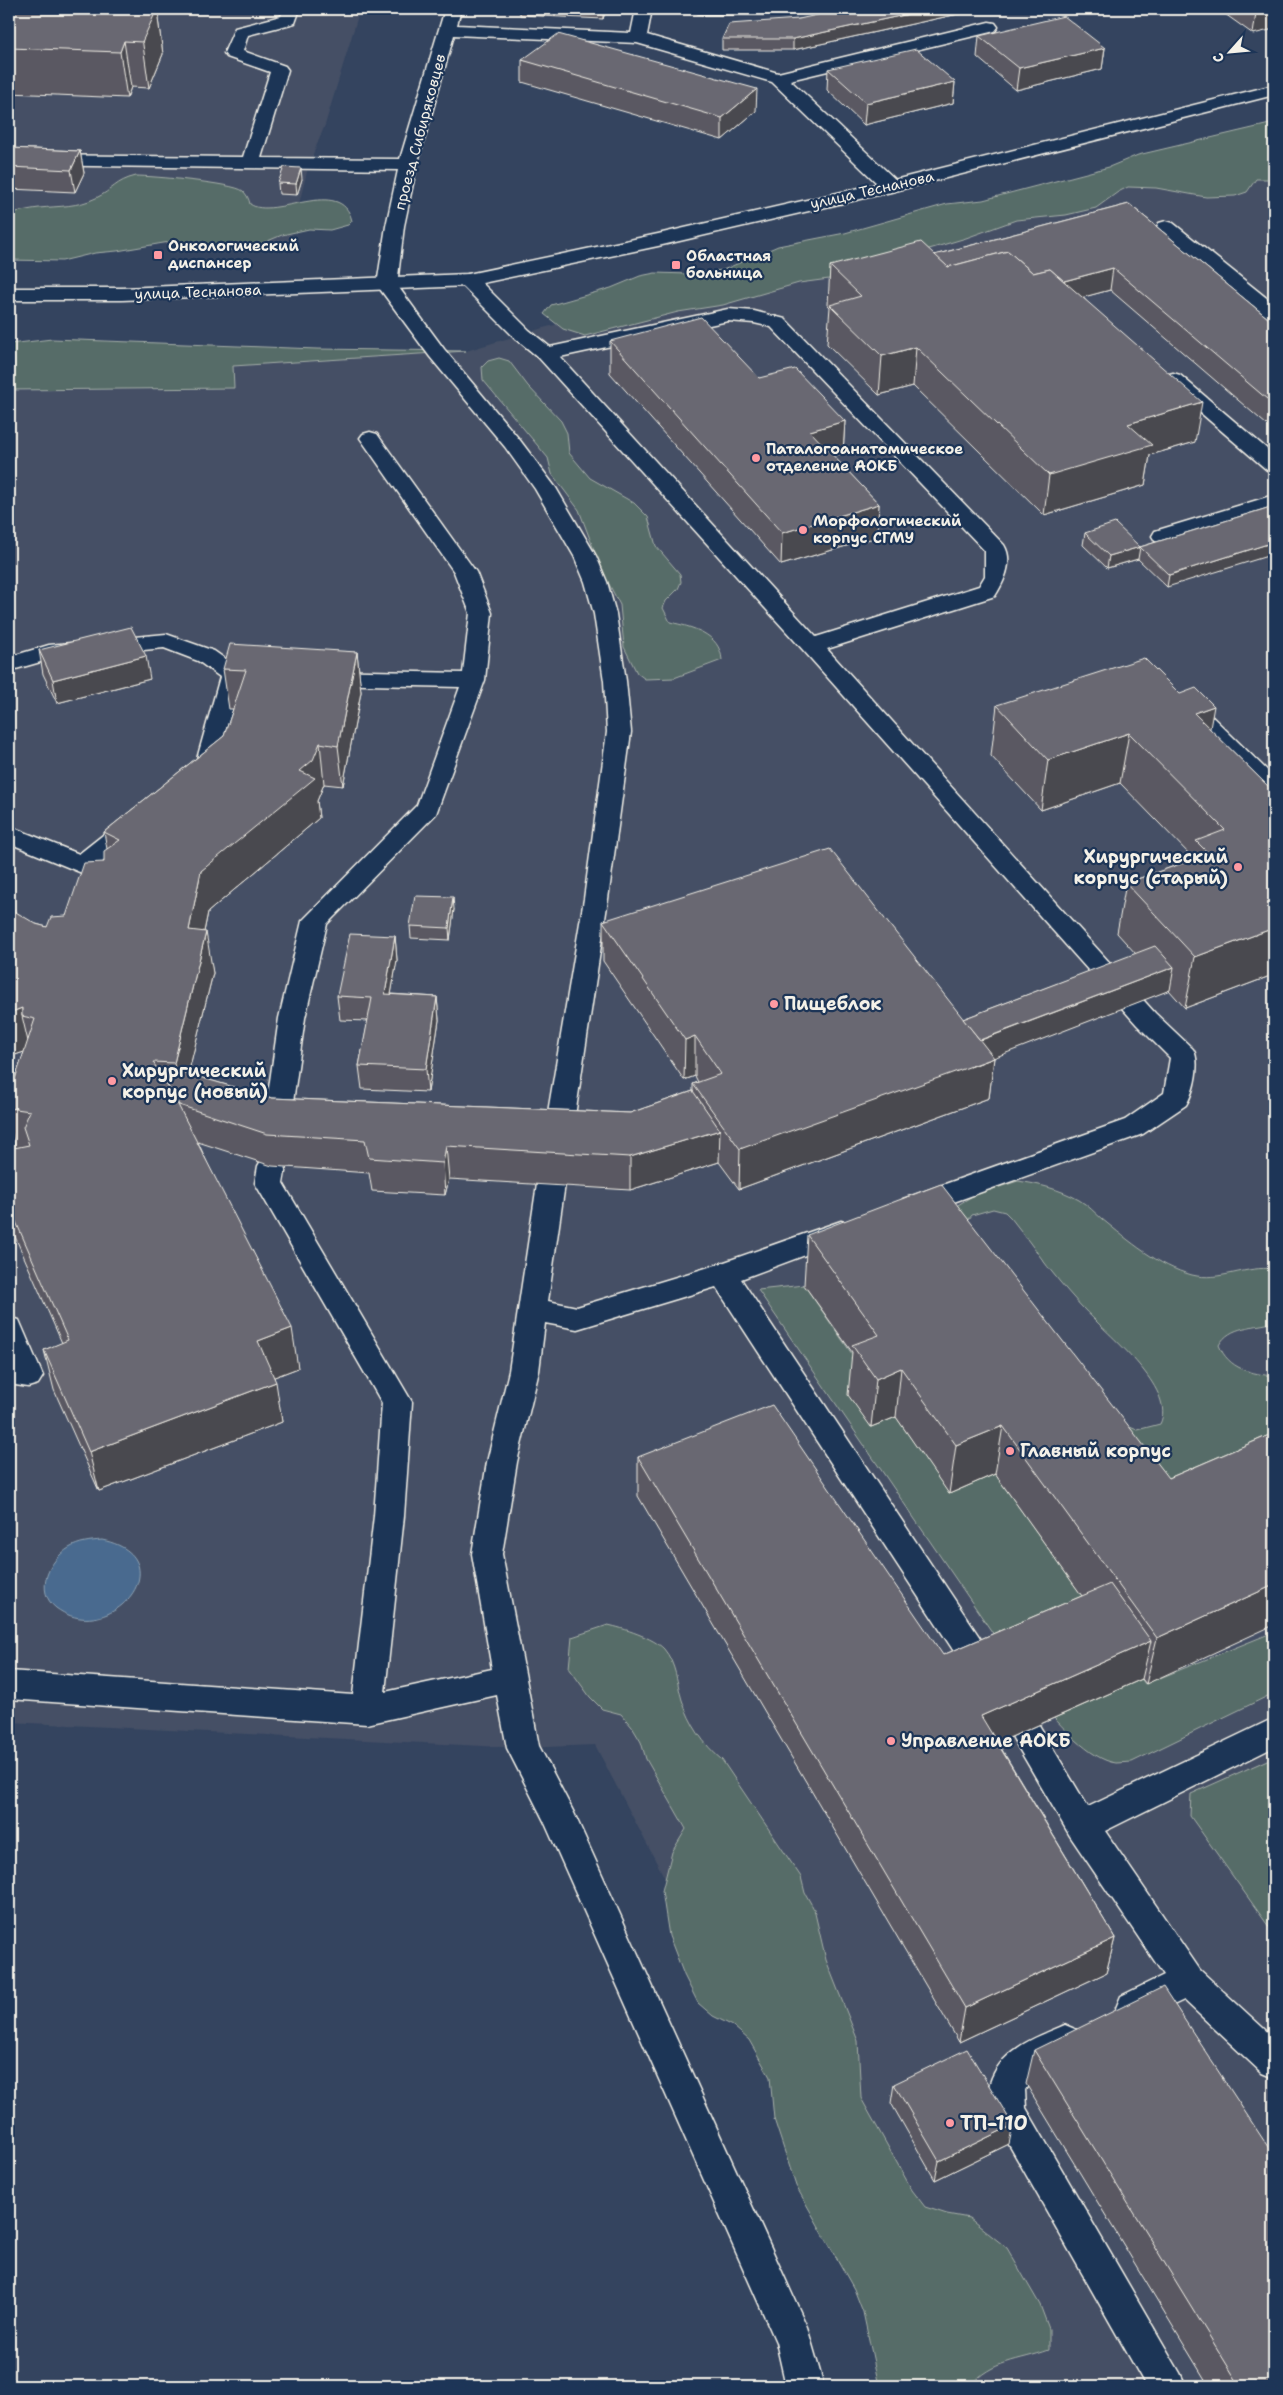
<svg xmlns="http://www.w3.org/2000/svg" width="1283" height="2395" font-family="'Shantell Sans',sans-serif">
	<rect width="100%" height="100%" fill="#34445f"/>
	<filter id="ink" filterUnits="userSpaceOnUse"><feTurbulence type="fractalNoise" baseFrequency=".02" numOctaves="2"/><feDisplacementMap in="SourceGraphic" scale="10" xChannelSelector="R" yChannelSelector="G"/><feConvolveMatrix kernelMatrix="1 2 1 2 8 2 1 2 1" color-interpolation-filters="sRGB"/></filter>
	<g filter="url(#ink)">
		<!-- built -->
		<g fill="#444f65">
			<path d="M9,9H360L325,125L309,164L289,244H9Z"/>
			<path d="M1274,139V2386H913L784,2106L595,1745L523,1748L9,1722V390L234,388L233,366L466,351L543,328Z"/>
		</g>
		<!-- green -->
		<g fill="#566c68" stroke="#a5aea8" fill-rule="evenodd">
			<path d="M1274,123V179H1256L1247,192L1235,196L1206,197L1156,188L1128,187L1118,192L1096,208L1066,215L1016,220L966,238L829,279L799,283L723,305L678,312L585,336L563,329L544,314L551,305L611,288L640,276L655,273L689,274L723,270L778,246L845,233L947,204L983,200L1109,167L1138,155Z"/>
			<path d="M136,176C152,176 233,183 243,191C247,195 249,199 250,204C273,221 342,175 352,221L348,225L330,230L309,229L282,235L244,251L214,250L175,241L117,251L95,253L62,261L9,260V213C19,212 29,209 39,208C59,206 78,207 96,198C113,190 115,181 136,176Z"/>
			<path d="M52,339L317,349L466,351L233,366L234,388L9,390V344Z"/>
			<path d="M499,358L509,361L528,386L561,421L567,433L569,453L590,478L634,503L648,517L656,546L680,574L681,582L678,589L666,601L663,608L670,622C691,627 720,633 722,660L674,678L645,679L637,673L624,647L620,605L602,571L579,510L552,474L548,458L483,380L482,367L488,361Z"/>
			<path d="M1018,1181C1038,1184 1060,1189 1079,1200C1088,1205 1095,1213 1102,1219C1129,1241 1158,1266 1192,1275C1220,1282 1246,1265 1274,1269V1322C1255,1328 1230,1325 1219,1345C1228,1369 1252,1374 1274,1376V1475L1158,1526L953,1208L974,1195ZM993,1209L1005,1212L1011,1218C1028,1239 1043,1262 1060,1282C1071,1295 1084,1310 1097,1322C1117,1342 1176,1392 1160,1424L1137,1430L1125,1425L966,1223L972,1215Z"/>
			<path d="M804,1285L949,1493L995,1474L1145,1684L1274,1632V1693L1132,1762C1127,1762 1121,1763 1116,1763C1090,1760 1059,1723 1042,1705L758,1290Z"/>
			<path d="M608,1625C623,1628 654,1638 664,1649C676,1663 677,1684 682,1700C690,1724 703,1744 722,1760L801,1877L805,1893L814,1909L826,1960L858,2041L861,2098L912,2190L925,2207L947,2214L969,2218L1007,2248L1040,2305L1049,2329V2350C1019,2361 992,2360 970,2386H879L863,2312L854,2289L796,2186L774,2119L770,2077L749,2040L733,2026L713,2016L698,2003L684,1975L669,1936L662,1891L672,1852L686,1829L646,1759L641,1742L632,1727L621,1714L602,1709L590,1697L569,1668L572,1637Z"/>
			<path d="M1274,1757V1934L1190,1816L1191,1794Z"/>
		</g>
		<!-- water -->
		<path fill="#496b8f" stroke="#8da1b3" d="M102,1540C185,1557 111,1649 56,1608C34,1591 49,1560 69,1548C79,1542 90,1541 102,1540Z"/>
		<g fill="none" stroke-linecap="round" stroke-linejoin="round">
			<!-- minor casing -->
			<g stroke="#f4f1e8" stroke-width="3">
				<g id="minor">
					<path d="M284,9H300L295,23L248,35L243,51L285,66L288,70L261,158L400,159L445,9H461L457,25L631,33L636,9H652L647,35L778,73L989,22L995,23L998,27L995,31L790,80L898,182L900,186L898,190H884L772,82L637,43L454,35L417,165L404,226L397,285L444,349L519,439L556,488L596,556L607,582L616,614L626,681L631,732L608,899L571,1142L567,1149L557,1152L547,1149L543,1142L584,899L607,732L604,681L594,614L585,582L574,556L535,489L505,447L430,357L377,285L386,226L398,170L18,165L9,163V153L18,155L243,157L270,72L227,57L224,53L235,28L281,16Z"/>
					<path d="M696,9H775L773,13L767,14H704L698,13Z"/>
					<path d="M1166,221L1173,223L1274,304V320L1267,318L1159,231L1157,227L1159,223Z"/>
					<path d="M468,274L475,276L529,330L550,347L728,309L754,311L785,319L1004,545C1014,561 1004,582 995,596L827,649L1155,1013L1193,1049C1201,1062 1194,1092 1186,1105L1143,1134L923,1213L913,1216L903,1213L899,1206L903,1199L1125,1120L1164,1093L1170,1058L1137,1025L804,651L539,358L515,338L461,284L458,280L461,276ZM728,321L754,323L771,327L985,551V576L979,586L816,637L560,357Z"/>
					<path d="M1173,373L1180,375L1274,455V472L1267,470L1166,383L1163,379L1166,375Z"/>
					<path d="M370,432L377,434L476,572L492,613L485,680L436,814L327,924L305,1018L289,1130L286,1137L276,1140L266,1137L263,1130L279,1018L302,921L417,805L460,687L323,684L315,682L312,677L315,672L323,670L463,673L470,613L454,572L360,438L363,434Z"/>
					<path d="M1274,495V508L1163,542L1155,541L1152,536L1155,531Z"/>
					<path d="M166,634L214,651L238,668L265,671L268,676L265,681L241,682C234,709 224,792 185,781L181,776L197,759L220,677L198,661L164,648L51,659L9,671V657L49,645Z"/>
					<path d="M1184,695L1192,697L1274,777V798L1266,795L1176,707L1172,702L1176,697Z"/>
					<path d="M136,814L145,816L148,822L145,828L91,871L82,873L9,843V826L79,854L127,816Z"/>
					<path d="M272,1156L282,1159L286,1166L283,1183L412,1402L404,1516L385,1692L492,1669L472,1554L487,1462L509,1371L537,1184L541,1177L551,1174L561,1177L565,1184L548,1301L577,1307L716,1265L841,1221L851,1224L855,1231L851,1238L741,1279L996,1662L1001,1672L996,1682L985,1686L974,1682L716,1287L577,1329L545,1323L539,1371L517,1462L502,1554L539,1746L574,1813L807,2327L824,2386H786L776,2342L544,1821L507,1748L497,1695L367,1724L9,1699V1671L353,1695L374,1516L382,1403L255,1183L258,1166L262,1159Z"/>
					<path d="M9,1317L19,1320L43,1376L38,1384L28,1387L9,1384Z"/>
					<path d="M1025,1716L1036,1720L1088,1807L1274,1718V1747L1105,1831L1200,1970L1274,2038V2078L1262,2073L1184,2000L1133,2024L1121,2020L1116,2008L1121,1996L1164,1975L1070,1836L1014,1740L1009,1730L1014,1720Z"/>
					<path d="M1065,2025L1077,2030L1083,2042L1077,2054L1035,2075L1025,2090L1026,2108L1180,2373L1186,2386H1146L990,2111C990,2103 988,2091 990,2083C1000,2050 1036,2037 1065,2025Z"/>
				</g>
			</g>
			<!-- major casing -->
			<g stroke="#f4f1e8" stroke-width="3">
				<path id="major" d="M1274,85V95L891,192L658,246L468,286L122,300H9V288H122L468,274L658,234L890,181Z"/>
			</g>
			<!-- minor -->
			<use href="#minor" fill="#1d3557" fill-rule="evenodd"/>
			<!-- major -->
			<use href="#major" fill="#1d3557" fill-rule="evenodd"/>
		</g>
		<!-- wall -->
		<g fill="#5a5962" stroke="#f4f1e8">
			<path d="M9,9H185L184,12L162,11L158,19L163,54L149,88L131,87L127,98L9,93Z"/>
			<path d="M520,9H606L603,19L520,15Z"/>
			<path d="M1218,9H1274L1253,34Z"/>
			<path d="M972,11L793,50H722V39L799,19Z"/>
			<path d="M979,36L1105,48L1102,69L1016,90L977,57Z"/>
			<path d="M522,60L756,111L722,140L522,82Z"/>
			<path d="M828,69L955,82L953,103L864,125L827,90Z"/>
			<path d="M9,148L80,151L84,173L75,192L9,189Z"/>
			<path d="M302,179L297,195L279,194L278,183Z"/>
			<path d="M1129,204L1274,323V431L1110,290L1083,297L1195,442L1150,455L1145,485L1044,515L913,386L879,395L827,344L830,307L828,305L830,266L934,255Z"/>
			<path d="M610,341L759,378L845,421L843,453L833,456L879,504L877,537L781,565L610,373Z"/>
			<path d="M1274,506L1167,587L1138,559L1107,568L1083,545L1085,533L1140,547Z"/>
			<path d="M39,650L150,679L57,703L43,674Z"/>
			<path d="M357,652L361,692L343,786L324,784L317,801L319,818L208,912L204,932L213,973L188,1074L272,1098L630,1113L693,1091V1084L698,1082L695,1076L684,1080L603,961V921L963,1019L1136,954L1117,933L1126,883L1192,860L1193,858L1120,783L1041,810L991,756L997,705L1210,729L1274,792V980L1270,976L1185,1008L1169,990L994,1057L989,1098L739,1189L719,1162L630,1190L449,1179L445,1195L372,1191L369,1173L272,1166L198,1142L298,1368L274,1377L282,1422L99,1491L54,1390L44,1350L62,1343L9,1223V1157L15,1148L9,1121V1097L24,1052L9,1057L36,924L47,927L66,916L104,862L107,849L104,832L224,736L233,709H229L223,669Z"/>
			<path d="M454,909L450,940L411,938L410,926Z"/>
			<path d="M395,936L397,960L391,994L437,997L439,1020L428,1092L362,1089L359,1066L368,1021L340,1020L337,996Z"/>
			<path d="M807,1235L1169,1478L1274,1433L1146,1684L1142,1679L998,1743L1115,1938L1106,1973L959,2042L638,1496V1457L943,1655L1082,1596L995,1474L949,1494L896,1417L871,1427L848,1395L852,1352L804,1285Z"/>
			<path d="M1274,1836V1857L1268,1849L1271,1838Z"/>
			<path d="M1034,2050L1274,2386H1209L1026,2084Z"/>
			<path d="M894,2084L1009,2144L935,2180L891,2103Z"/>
		</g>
		<!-- shaded-wall -->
		<g fill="#4a4950" stroke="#f4f1e8">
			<path d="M138,9H161L162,11L158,19L163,54L149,88Z"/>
			<path d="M603,9H606L603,19Z"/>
			<path d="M932,9H977L972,11L793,50V39Z"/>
			<path d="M1274,9V29L1253,34L1256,13Z"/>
			<path d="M124,41L131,87L127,98L120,52Z"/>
			<path d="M1105,48L1102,69L1016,90L1019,68Z"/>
			<path d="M955,82L953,103L864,125L866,103Z"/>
			<path d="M757,89L756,111L722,140V118Z"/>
			<path d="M80,151L84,173L75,192L71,170Z"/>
			<path d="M301,168L302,179L297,195L296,184Z"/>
			<path d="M1113,268L1110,290L1028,312L1031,290Z"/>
			<path d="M916,347L913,386L879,395L882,356Z"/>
			<path d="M1202,402L1195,442L1150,455L1145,485L1044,515L1049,475L1128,424Z"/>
			<path d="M845,421L843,453L808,463L810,431Z"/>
			<path d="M879,504L877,537L781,565L782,533Z"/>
			<path d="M1274,542V554L1167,587L1169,575Z"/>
			<path d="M1140,547L1138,559L1107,568L1109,556Z"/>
			<path d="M357,652L361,692L343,786L338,746Z"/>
			<path d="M146,656L150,679L57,703L53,680Z"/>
			<path d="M1214,706L1205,756L1194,713Z"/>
			<path d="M1129,733L1120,783L1041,810L1048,760Z"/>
			<path d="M320,743L324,784L317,801L319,818L208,912L196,971L189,930L201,871L300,771Z"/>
			<path d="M453,897L454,909L450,940L449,928Z"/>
			<path d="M1274,928V959L1270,976L1185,1008L1195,957Z"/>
			<path d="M206,932L213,973L181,1103L174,1063Z"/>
			<path d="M395,936L397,960L387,1018L385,994Z"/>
			<path d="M1174,967L1170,990L970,1067L994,1058L989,1098L739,1189L740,1149L968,1045Z"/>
			<path d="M437,997L439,1020L428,1092L426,1069Z"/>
			<path d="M22,1008V1016L30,1050L9,1057V1013Z"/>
			<path d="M695,1036V1076L684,1080L685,1040Z"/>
			<path d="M720,1130L719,1162L630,1190V1157Z"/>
			<path d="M446,1146L449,1179L445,1195L443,1163Z"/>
			<path d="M292,1328L298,1368L264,1381L258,1341Z"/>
			<path d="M901,1368L896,1417L871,1427L876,1379Z"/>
			<path d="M276,1382L282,1422L99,1491L89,1452Z"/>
			<path d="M1003,1426L995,1474L949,1494L956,1445Z"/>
			<path d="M1274,1585V1625L1146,1684L1157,1638Z"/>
			<path d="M1151,1641L1142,1679L975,1753L981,1716Z"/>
			<path d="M1115,1938L1106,1973L959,2042L965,2008Z"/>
			<path d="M1013,2125L1009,2144L935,2180L939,2161Z"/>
		</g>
		<!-- building -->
		<g fill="#696872" stroke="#f4f1e8">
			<path d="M9,9H157L142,42L124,41L120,52L9,48Z"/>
			<path d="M844,9H932L793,39H722L729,24L799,19Z"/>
			<path d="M1250,9H1274L1256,13Z"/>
			<path d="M1064,16L1105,48L1019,68L979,36Z"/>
			<path d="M558,34L757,89L722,118L522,60Z"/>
			<path d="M916,49L955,82L866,103L828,69Z"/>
			<path d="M9,148L80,151L71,170L9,167Z"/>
			<path d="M284,167L301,168L296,184L278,183Z"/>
			<path d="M1129,204L1274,323V405L1113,268L1064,281L1050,269L1033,273L1008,251L948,267L934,255Z"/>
			<path d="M921,242L948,267L1008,251L1033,273L1050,269L1202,402L1128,424L1152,445L1049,475L916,347L882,356L830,305L861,296L830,266Z"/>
			<path d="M701,317L759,378L795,369L845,421L810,431L879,504L782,533L610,341Z"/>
			<path d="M1274,506V542L1169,575L1140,547L1109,556L1085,533L1115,523L1140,547Z"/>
			<path d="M131,627L146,656L53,680L39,650Z"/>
			<path d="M230,644L357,652L338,746L320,743L313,760L300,771L315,778L201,871L189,930L206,932L174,1063L153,1062L174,1097L292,1328L258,1341L276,1382L89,1452L44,1350L68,1340L9,1206V1157L14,1148L29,1145L23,1127L30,1111L9,1108V1097L35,1019L22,1016V1008L9,1013V908L36,924L47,927L51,917L66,916L84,863L104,862V851L120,840L104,832L224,736L246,670L223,669Z"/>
			<path d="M1144,658L1180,694L1196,688L1214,706L1194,713L1274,792V928L1195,957L1126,883L1209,854L1196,841L1225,830L1129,733L1048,760L997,705Z"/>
			<path d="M830,849L994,1058L740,1149L693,1084L721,1074L695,1036L685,1040L603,921Z"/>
			<path d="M415,896L453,897L449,928L410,926Z"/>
			<path d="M350,934L395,936L385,994L437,997L426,1069L359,1066L372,998L337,996Z"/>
			<path d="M1155,946L1174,967L980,1040L963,1019Z"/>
			<path d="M158,1069L175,1070L272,1098L630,1113L693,1091L720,1130L630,1157L446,1146L443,1163L369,1158L365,1140L267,1134L179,1105Z"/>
			<path d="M941,1184L1169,1478L1274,1433V1585L1157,1638L1003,1426L956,1445L901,1368L876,1379L852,1345L879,1335L807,1235Z"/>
			<path d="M772,1405L943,1655L1110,1584L1151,1641L981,1716L1115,1938L965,2008L638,1457Z"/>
			<path d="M1274,1836V1842L1271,1838Z"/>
			<path d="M1163,1987L1274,2156V2386H1240L1034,2050Z"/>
			<path d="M967,2049L1013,2125L939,2161L894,2084Z"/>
		</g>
	</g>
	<!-- markers -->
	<g fill="#ff9aa2" stroke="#1d3557" stroke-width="2">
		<rect x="153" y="250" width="10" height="10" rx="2.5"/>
		<rect x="671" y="260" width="10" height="10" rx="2.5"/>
		<circle cx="756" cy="458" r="5"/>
		<circle cx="803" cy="530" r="5"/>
		<circle cx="1238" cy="867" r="5"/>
		<circle cx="774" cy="1004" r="5"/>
		<circle cx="112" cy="1081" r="5"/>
		<circle cx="1010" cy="1451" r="5"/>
		<circle cx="891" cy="1741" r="5"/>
		<circle cx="950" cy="2123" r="5"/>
	</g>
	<g text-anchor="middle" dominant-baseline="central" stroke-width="4.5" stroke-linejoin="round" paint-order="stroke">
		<!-- far-street labels -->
		<g font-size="15" fill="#f4f1e8" stroke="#1d3557">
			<text transform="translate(420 132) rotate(-75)">проезд Сибиряковцев</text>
			<text transform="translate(872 190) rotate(-13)">улица Теснанова</text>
			<text transform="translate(198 292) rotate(-2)">улица Теснанова</text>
		</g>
		<!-- far-poi labels -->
		<g font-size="15" font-weight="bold" fill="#f4f1e8" stroke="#1d3557" text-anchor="start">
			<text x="168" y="246">Онкологический<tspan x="168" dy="17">диспансер</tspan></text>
			<text x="686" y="256">Областная<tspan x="686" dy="17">больница</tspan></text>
			<text x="766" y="449">Паталогоанатомическое<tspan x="766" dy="17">отделение АОКБ</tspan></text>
			<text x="813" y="521">Морфологический<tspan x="813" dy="17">корпус СГМУ</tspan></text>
		</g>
		<!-- poi labels -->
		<g font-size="18" font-weight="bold" fill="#f4f1e8" stroke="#1d3557" text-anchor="start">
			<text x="1228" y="857" text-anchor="end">Хирургический<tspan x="1228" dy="21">корпус (старый)</tspan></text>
			<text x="784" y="1004">Пищеблок</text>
			<text x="122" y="1071">Хирургический<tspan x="122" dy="21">корпус (новый)</tspan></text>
			<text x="1020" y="1451">Главный корпус</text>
			<text x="901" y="1741">Управление АОКБ</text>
		</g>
		<!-- near-poi labels -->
		<g font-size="21" font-weight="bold" fill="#f4f1e8" stroke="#1d3557" text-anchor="start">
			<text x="960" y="2123">ТП-110</text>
		</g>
	</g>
	<!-- margin -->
	<rect width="1283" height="2395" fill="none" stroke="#1d3557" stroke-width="30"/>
	<rect x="15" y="15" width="1253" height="2365" fill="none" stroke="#f4f1e8" stroke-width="2" filter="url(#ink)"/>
	<!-- north arrow -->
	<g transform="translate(1230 52) rotate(243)" stroke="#1d3557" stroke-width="4" paint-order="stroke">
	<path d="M0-4L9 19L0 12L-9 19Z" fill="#f4f1e8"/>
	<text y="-8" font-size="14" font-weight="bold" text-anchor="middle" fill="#f4f1e8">С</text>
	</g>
</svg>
